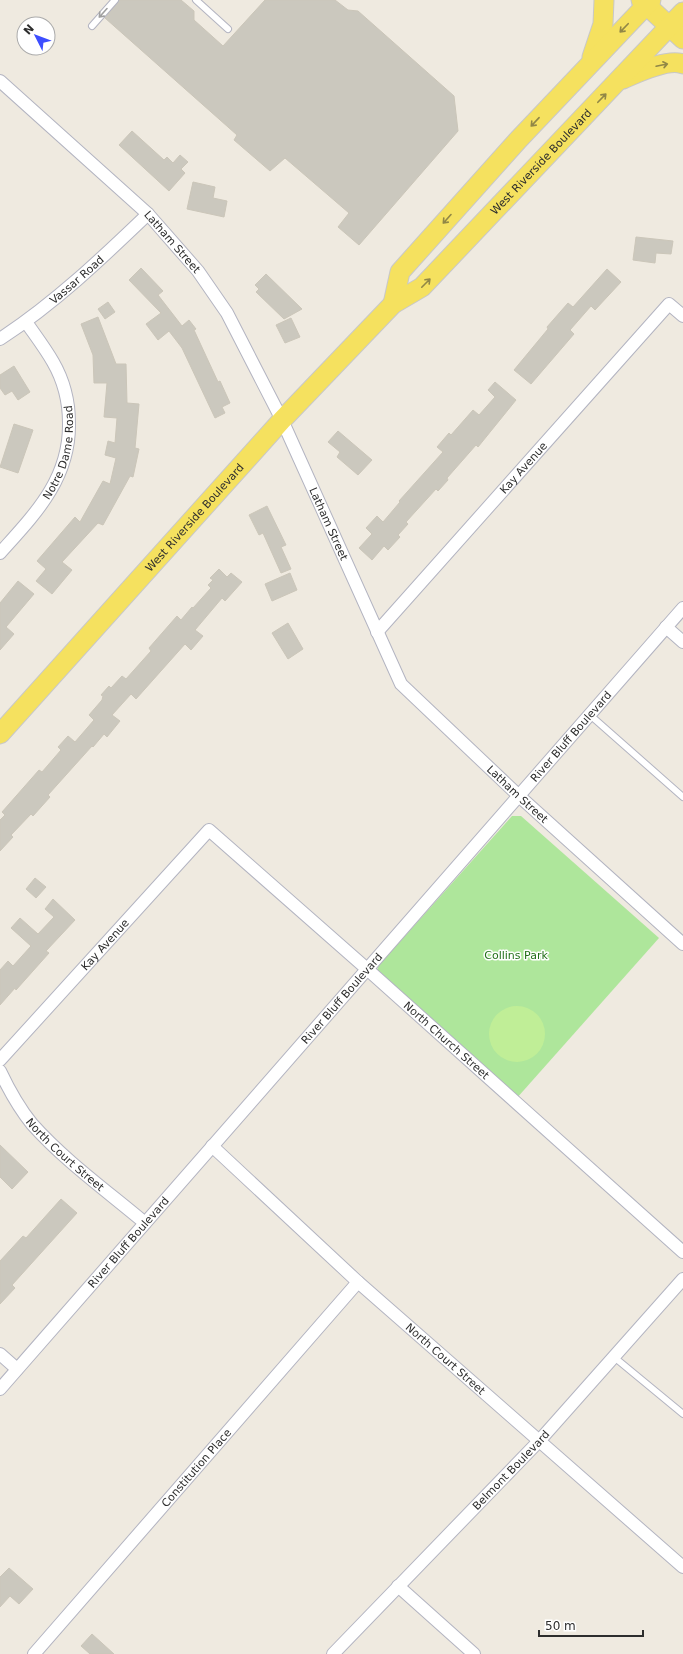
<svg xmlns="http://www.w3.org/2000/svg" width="683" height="1654" font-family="'DejaVu Sans',sans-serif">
	<rect width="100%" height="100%" fill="#efeae0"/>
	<!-- green -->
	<path fill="#aee69b" d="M512,816H521L659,938L516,1099L379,975L377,970L379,965Z"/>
	<!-- pitch -->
	<circle fill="#c0ee97" cx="517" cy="1034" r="28"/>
	<!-- building -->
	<g fill="#cbc8be" stroke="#cbc6b9">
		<path d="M119,0H181L194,11V20L223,46L265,0H335L348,10L358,11L454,96L458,131L359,245L338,227L349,213L285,158L270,171L234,140L237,135L105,18Z"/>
		<path d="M132,131L164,160L167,157L173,163L180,155L188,162L181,169L185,173L169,191L119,145Z"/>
		<path d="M193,182L215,187L213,198L227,201L224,217L187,209Z"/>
		<path d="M636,237L673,241L671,254L656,253L655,263L633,260Z"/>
		<path d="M141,268L163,291L158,295L182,326L189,320L196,329L194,330L218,382L220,381L230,403L222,407L225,413L215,418L182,348L169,331L158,340L146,324L161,313L129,280Z"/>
		<path d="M607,269L621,282L595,310L591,306L570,330L574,334L531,384L514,370L548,329L547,327L568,303L573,307Z"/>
		<path d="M266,274L302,309L284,319L256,292L259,289L255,285Z"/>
		<path d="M108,302L115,312L105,319L98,309Z"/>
		<path d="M98,317L116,364H126L127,403L139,404L135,448L139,449L133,477L130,476L103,525L98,523L62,562L72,570L52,594L36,581L46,569L37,561L75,517L80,522L103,481L110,484L116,458L105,455L108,441L115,443L117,418L104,417L107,383H94L93,355L81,324Z"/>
		<path d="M291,318L300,337L285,343L276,325Z"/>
		<path d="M14,366L30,392L18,400L12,391L5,395L0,388V375Z"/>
		<path d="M495,382L516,400L478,447L476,445L447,478L448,480L438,491L436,489L406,522L408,524L398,535L400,537L388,550L384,546L372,560L359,548L372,534L366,528L377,516L383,522L400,502L399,501L443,452L437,447L449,433L451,435L473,410L479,415L495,397L488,390Z"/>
		<path d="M14,424L33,430L18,473L0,467Z"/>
		<path d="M338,431L372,460L358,475L337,457L340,452L328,442Z"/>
		<path d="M267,506L286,545L281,547L291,569L281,573L263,533L259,535L249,515Z"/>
		<path d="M219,569L227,577L231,573L242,582L225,601L222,598L195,630L203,636L191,650L185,644L136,699L131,694L112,715L120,721L107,737L104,734L93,747L92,746L48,795L50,797L33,816L31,814L11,835L13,837L0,851V820L5,815L2,812L39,770L42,772L61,750L58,747L68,736L75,742L94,720L89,715L102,700L103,696L101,695L109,686L111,688L122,676L126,679L151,651L149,648L177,616L181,620L192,607L193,608L211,588L208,585L213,580L210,578Z"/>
		<path d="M290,573L297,590L272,601L265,584Z"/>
		<path d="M18,581L34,594L6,627L14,634L0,650V603Z"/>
		<path d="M288,623L303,649L288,659L272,633Z"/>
		<path d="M35,878L46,887L36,898L26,889Z"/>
		<path d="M53,899L75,920L46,951L49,953L16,990L15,988L0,1005V970L8,961L13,966L31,946L11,928L20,918L38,934L54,917L45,909Z"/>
		<path d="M0,1145L28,1172L12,1189L0,1177Z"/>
		<path d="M61,1199L77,1213L12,1285L15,1288L0,1304V1261L23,1236L26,1238Z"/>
		<path d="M9,1568L33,1589L19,1604L10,1596L0,1607V1577Z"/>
		<path d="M92,1634L114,1654H90L81,1646Z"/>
	</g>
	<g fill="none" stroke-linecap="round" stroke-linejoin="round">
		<!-- service casing -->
		<g stroke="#b3b4c1" stroke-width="8">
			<g id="service">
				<path d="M196,0L228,29"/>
				<path d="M92,26L115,0"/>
				<path d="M590,715L683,797"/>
				<path d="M614,1357L683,1414"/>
			</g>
		</g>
		<!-- minor casing -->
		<g stroke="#b3b4c1" stroke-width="14">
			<g id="minor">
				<path id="s1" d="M0,81L148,214L198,271L227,313L282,420L401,684L519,796L683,944"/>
				<path id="s2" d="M0,339C55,303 101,259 148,214"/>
				<path id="s3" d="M0,553C35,514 70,479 69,423C69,402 64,381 53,362C45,348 35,335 26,322"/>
				<path d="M666,627L683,642"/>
				<path id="s4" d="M377,632L669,304L683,316"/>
				<path id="s5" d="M0,1060L209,830L367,969L683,1252"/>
				<path id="s6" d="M0,1071C9,1090 19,1108 32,1124C65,1161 107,1191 145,1223"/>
				<path id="s7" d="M212,1146L358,1282L683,1567"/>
				<path d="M0,1354L17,1369"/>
				<path id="s8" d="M0,1389L683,608"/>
				<path d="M398,1586L474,1654"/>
				<path id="s9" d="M34,1654L358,1282"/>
				<path id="s10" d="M333,1654L540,1440L683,1279"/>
			</g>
		</g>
		<!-- primary casing -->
		<g stroke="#c8c8c8" stroke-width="21">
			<g id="primary">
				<path d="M641,0L683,39"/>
				<path d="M592,57L603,24L604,0"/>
				<path d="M623,79C637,73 668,58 683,64"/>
				<path d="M393,304L400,272L519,139L651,0"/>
				<path id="s11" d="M0,734L282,420L393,304L422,287L683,12"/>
			</g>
		</g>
		<!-- service -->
		<use href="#service" stroke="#fff" stroke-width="6"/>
		<!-- minor -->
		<use href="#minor" stroke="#fff" stroke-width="12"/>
		<!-- primary -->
		<use href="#primary" stroke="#f5e15f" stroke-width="19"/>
	</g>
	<!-- one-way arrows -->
	<defs><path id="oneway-shaft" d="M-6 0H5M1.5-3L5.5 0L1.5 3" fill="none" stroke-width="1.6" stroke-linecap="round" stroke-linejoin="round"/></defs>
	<use stroke="#a0a0a0" href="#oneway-shaft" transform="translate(103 13) rotate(132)"/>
	<g stroke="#918746">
		<use href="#oneway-shaft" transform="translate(624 28) rotate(134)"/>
		<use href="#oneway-shaft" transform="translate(662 65) rotate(-12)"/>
		<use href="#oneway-shaft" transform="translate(602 98) rotate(-46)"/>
		<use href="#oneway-shaft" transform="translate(535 122) rotate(133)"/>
		<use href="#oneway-shaft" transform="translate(447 219) rotate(132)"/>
		<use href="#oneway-shaft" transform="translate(426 283) rotate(-45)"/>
	</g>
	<g text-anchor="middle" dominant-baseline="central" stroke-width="3" stroke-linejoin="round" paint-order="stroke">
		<!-- street labels -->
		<g font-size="11" fill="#2d2d2d" stroke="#fff">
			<text stroke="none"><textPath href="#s11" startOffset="789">West Riverside Boulevard</textPath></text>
			<text stroke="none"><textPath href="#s1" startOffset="236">Latham Street</textPath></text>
			<text stroke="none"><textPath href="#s2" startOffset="97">Vassar Road</textPath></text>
			<text stroke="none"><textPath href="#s3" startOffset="120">Notre Dame Road</textPath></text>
			<text stroke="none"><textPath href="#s4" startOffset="220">Kay Avenue</textPath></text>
			<text stroke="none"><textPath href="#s11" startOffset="291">West Riverside Boulevard</textPath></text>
			<text stroke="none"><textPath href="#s1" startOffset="560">Latham Street</textPath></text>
			<text stroke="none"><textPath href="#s8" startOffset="867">River Bluff Boulevard</textPath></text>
			<text stroke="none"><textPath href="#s1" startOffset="896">Latham Street</textPath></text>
			<text stroke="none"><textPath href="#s5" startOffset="156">Kay Avenue</textPath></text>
			<text stroke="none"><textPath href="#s8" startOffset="519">River Bluff Boulevard</textPath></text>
			<text stroke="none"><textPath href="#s5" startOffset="628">North Church Street</textPath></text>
			<text stroke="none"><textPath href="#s6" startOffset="107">North Court Street</textPath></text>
			<text stroke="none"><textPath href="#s8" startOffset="195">River Bluff Boulevard</textPath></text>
			<text stroke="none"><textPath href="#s7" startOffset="316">North Court Street</textPath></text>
			<text stroke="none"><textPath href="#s9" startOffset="247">Constitution Place</textPath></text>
			<text stroke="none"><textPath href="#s10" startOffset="256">Belmont Boulevard</textPath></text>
		</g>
		<!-- park labels -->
		<g font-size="11" fill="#226f19" stroke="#fff">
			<text x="516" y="955">Collins Park</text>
		</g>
	</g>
	<!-- north arrow -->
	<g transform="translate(36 36) rotate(312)"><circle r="19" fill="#ffffff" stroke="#ababab"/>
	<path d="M0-3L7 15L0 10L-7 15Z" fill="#3d4eff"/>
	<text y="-6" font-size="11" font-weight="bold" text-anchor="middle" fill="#2d2d2d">N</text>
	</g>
	<!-- scale -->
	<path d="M539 1630v6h104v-6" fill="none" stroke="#2d2d2d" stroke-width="2"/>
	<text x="545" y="1630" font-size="12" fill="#2d2d2d" stroke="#ffffff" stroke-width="3" paint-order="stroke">50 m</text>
</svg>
